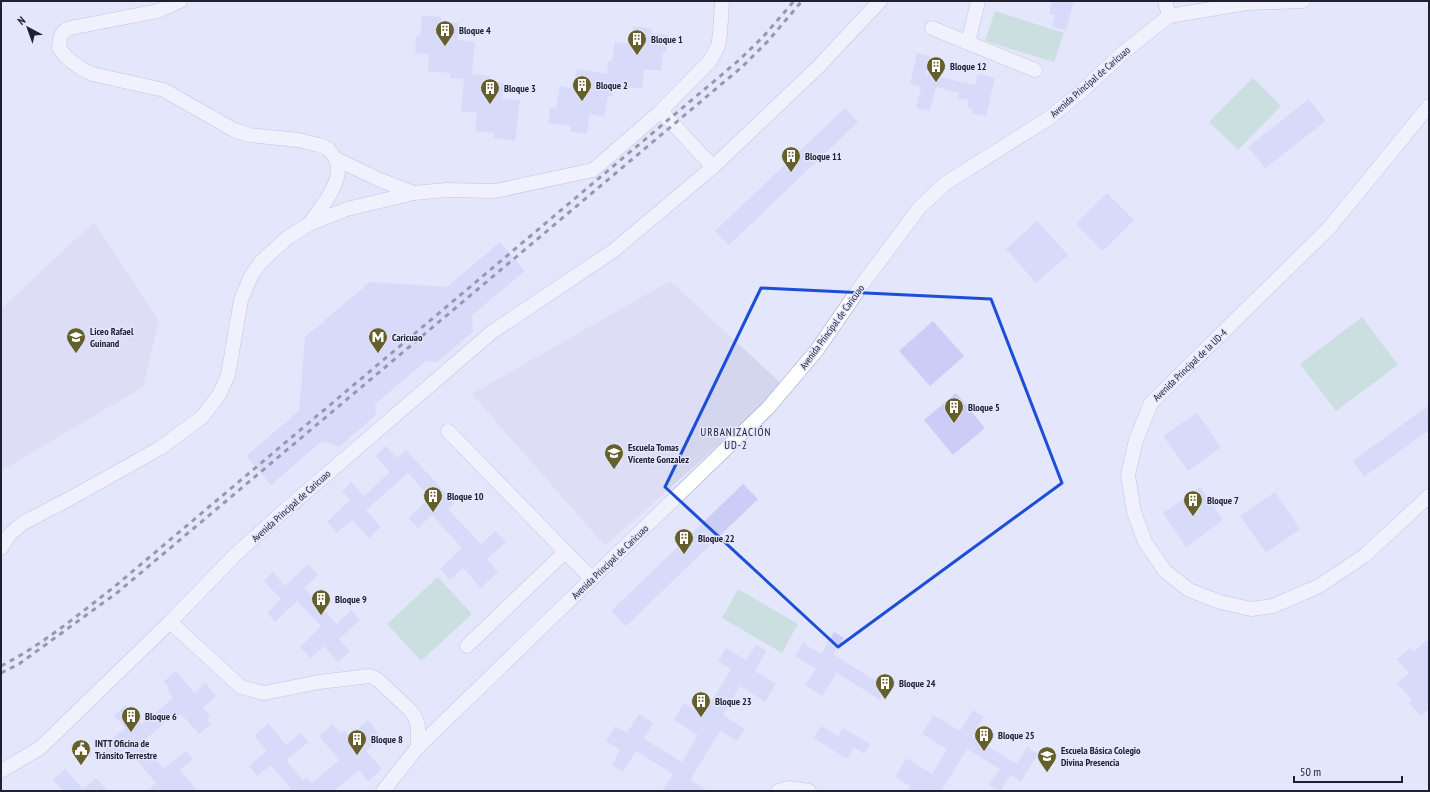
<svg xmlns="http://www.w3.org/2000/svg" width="1430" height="792" font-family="'PT Sans Narrow',sans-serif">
	<rect width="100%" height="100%" fill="#e4e6fb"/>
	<!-- built -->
	<g fill="#d4d6ee">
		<path d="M94,222L159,321L143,387L1,471V309Z"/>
		<path d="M670,281L784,386L605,546L472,394Z"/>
	</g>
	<!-- green -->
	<g fill="#aed8c2">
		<path d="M995,11L1064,33L1054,62L985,41Z"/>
		<path d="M1253,78L1281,106L1238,150L1209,122Z"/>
		<path d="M1362,317L1398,365L1336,411L1300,364Z"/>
		<path d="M438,577L472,614L421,661L387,624Z"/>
		<path d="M738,589L798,624L782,653L722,618Z"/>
	</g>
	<!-- building -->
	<g fill="#cbcdf7">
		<path d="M1052,1H1074L1066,30L1052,27L1055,15L1049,14Z"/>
		<path d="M422,16L441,17V21L459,23L458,40L475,42L472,74L490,76L489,81L504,83L502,98L520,100L515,141L493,138L494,133L475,131L477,113L461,111L464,79L450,78V73L428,71L429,54L415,53L416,36H420Z"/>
		<path d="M633,26L652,29L651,33L669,35L666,52L663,51L661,71L644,69L642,89L614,86L612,96H608L604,117L590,114L587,134L570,131L571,126L548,123L550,108L556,109L560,86L573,89L577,69L607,74L608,61H612L615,42L631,44Z"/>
		<path d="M917,53L930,56L926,74L975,85L978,74L995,78L986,116L972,113L973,108L967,107L969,100L958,98L959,93L936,87L930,111L916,108L921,87L910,84Z"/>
		<path d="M1309,99L1326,121L1265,168L1248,147Z"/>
		<path d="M845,108L858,122L729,245L715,231Z"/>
		<path d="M1107,193L1134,220L1103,251L1076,224Z"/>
		<path d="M1037,221L1068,255L1036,283L1006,249Z"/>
		<path d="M500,242L525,271L472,315L473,332L437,362L426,361L375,404L376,415L339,447L322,441L271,485L246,456L299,411L305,337L370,282L447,287Z"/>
		<path d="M933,321L964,356L930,386L899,351Z"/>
		<path d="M956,393L985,428L953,455L924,420Z"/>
		<path d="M1429,405V430L1364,477L1353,461Z"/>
		<path d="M1197,413L1221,447L1188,471L1163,436Z"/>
		<path d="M386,446L397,458L406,450L455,503L448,509L481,544L495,531L506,542L487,559L498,572L481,588L463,568L450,580L440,569L462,548L432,515L418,528L408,518L430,498L408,473L366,510L381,527L369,538L352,520L337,533L327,522L350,500L342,491L351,482L364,496L390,472L375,456Z"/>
		<path d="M743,484L758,499L626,626L611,611Z"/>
		<path d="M1200,487L1223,520L1186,547L1163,513Z"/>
		<path d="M1275,492L1300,529L1266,553L1240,516Z"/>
		<path d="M308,564L318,575L304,588L337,624L351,610L360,620L339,639L350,651L338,662L324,646L311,658L300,647L321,626L297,601L275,622L267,613L281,599L264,581L273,572L285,586Z"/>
		<path d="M834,632L844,638L833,654L887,688L880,700L837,673L822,696L805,685L816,669L795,656L803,643L821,654Z"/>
		<path d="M1429,638V709L1421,716L1409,703L1412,700L1397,683L1409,673L1397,659L1410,648L1414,652Z"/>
		<path d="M756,645L767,651L755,671L776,684L765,702L740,686L723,715L745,729L737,741L720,731L690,780L709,791H662L673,774L636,751L623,772L612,765L620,750L606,741L615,726L627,733L639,714L653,723L644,739L682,762L698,735L674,720L684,703L703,715L731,669L718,661L726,648L746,660Z"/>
		<path d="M176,671L194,693L206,683L216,696L203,708L210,716L207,718L211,724L199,734L181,714L174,720L172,717L141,743L164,769L186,751L193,759L180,770L198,791H146L156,783L126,748L113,759L102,747L125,728L114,715L126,705L142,724L173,698L167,690L169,688L164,681Z"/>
		<path d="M973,710L984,717L972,737L1017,764L1027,747L1038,754L1021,781L1010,775L1001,791H998L989,785L1000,769L967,749L941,791H907L910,786L895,777L906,758L932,774L947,749L922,734L933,715L960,731Z"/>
		<path d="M368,720L379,734L370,741L373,745L366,751L382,769L368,781L359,770L334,791H289L291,789L271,765L257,776L249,766L267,751L254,736L268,723L286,745L301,733L309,742L286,760L303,780L307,777L312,783L339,760L319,736L333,724L340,733L344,730L349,736Z"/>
		<path d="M821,726L838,736L843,728L870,744L864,754L854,747L847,759L814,738Z"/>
		<path d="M65,769L83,789L96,778L108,791H63L53,780Z"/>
	</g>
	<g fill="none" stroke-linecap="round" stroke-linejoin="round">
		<!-- street casing -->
		<g stroke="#999ccd" stroke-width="15">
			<g id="street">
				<path d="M180,1L158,11L70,28C60,32 60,38 59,48C68,61 78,68 92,74L164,90L234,130L249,135L298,140L319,145L328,149L336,159"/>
				<path d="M1165,1L1169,16"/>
				<path d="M932,28L1035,70"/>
				<path d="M968,43L978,1"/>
				<path d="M1429,106L1329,228L1151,403L1136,440L1128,475L1134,512L1145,542L1165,571L1189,590L1220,602L1251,609L1273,606L1319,586L1364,556L1429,496"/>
				<path d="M661,111L713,167"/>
				<path d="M309,224C321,207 345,181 336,159L380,180L414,193"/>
				<path d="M448,431L592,579"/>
				<path d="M1,548L9,535L23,523L69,499L160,448L202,417L219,395L228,375L241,300L251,276L261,262L287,238L309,224L347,209L414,193L446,190L495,191L593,170L661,111L710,61L718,46L720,34L722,1"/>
				<path d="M170,622L241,687L264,693L319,682L370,676L378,680L410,710L415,717L418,726V747"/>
				<path d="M467,646L565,552"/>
				<path d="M1,771L40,748L170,622L236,554L284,511L492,332L613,251L713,167L818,67L880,1"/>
				<path d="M383,791L418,747L768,408L817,350L861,286L920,207L946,183L1049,118L1082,91L1125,51L1169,16L1247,3L1303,1"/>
				<path d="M778,791L789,788L809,791"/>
			</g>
		</g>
		<!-- street -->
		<use href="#street" stroke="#fff" stroke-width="14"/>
		<!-- rail -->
		<g stroke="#3a3b4e" stroke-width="3" stroke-dasharray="5 5" stroke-linecap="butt">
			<path d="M1,666C42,645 78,615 114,587L738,61L763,37L794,1"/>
			<path d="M1,673L19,664L118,592L743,66L768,41L802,1"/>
		</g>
	</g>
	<!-- marked area -->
	<path d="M0 0H1430V792H0ZM761,288L991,299L1062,483L838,647L665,487Z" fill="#e4e6fb" fill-opacity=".55" fill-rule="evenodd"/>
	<path fill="none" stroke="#1d4ed8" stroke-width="3" stroke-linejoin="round" d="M761,288L991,299L1062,483L838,647L665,487Z"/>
	<!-- icons -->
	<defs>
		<g id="building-pin" transform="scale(1)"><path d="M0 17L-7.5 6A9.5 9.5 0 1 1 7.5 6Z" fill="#655f2c" stroke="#e4e6fb"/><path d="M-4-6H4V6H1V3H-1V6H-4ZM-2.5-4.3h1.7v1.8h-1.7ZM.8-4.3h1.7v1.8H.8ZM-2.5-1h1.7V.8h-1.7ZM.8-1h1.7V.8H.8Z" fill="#fff"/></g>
		<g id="school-pin" transform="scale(1)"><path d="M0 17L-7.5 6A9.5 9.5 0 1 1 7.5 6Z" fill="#655f2c" stroke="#e4e6fb"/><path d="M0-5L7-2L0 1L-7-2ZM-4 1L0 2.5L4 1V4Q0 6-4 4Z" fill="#fff"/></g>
		<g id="metro-pin" transform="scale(1)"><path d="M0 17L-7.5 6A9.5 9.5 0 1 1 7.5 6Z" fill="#655f2c" stroke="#e4e6fb"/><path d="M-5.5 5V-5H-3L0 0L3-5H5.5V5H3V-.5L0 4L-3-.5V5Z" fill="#fff"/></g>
		<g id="civic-pin" transform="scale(1)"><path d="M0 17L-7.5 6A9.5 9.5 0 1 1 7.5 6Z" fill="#655f2c" stroke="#e4e6fb"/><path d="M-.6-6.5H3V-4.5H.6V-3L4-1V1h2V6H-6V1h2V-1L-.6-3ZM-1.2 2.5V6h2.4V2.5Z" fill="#fff"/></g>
	</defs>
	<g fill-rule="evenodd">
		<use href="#building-pin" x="445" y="30"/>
		<use href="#building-pin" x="637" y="39"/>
		<use href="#building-pin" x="936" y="66"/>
		<use href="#building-pin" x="582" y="85"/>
		<use href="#building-pin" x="490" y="88"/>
		<use href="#building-pin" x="791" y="156"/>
		<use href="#school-pin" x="76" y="337"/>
		<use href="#metro-pin" x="378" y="337"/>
		<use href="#building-pin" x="954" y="407"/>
		<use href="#school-pin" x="614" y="453"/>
		<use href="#building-pin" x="433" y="496"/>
		<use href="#building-pin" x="1193" y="500"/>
		<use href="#building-pin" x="684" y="538"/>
		<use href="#building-pin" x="321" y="599"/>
		<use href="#building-pin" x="885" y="683"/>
		<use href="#building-pin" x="701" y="701"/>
		<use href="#building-pin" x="131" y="716"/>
		<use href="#building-pin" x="984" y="735"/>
		<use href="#building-pin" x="357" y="739"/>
		<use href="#civic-pin" x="81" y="749"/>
		<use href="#school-pin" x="1047" y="756"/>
	</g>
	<g text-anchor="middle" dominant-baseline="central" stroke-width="3" stroke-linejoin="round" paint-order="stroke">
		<!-- poi labels -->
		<g font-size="10" font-weight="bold" fill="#202033" stroke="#e4e6fb" text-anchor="start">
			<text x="459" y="30">Bloque 4</text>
			<text x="651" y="39">Bloque 1</text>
			<text x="950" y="66">Bloque 12</text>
			<text x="596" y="85">Bloque 2</text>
			<text x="504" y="88">Bloque 3</text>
			<text x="805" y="156">Bloque 11</text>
			<text x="90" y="331">Liceo Rafael<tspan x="90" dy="12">Guinand</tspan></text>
			<text x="392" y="337">Caricuao</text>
			<text x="968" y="407">Bloque 5</text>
			<text x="628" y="447">Escuela Tomas<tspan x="628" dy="12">Vicente Gonzalez</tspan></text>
			<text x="447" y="496">Bloque 10</text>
			<text x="1207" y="500">Bloque 7</text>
			<text x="698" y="538">Bloque 22</text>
			<text x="335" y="599">Bloque 9</text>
			<text x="899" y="683">Bloque 24</text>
			<text x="715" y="701">Bloque 23</text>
			<text x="145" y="716">Bloque 6</text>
			<text x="998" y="735">Bloque 25</text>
			<text x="371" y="739">Bloque 8</text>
			<text x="95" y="743">INTT Oficina de<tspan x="95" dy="12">Tránsito Terrestre</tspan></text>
			<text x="1061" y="750">Escuela Básica Colegio<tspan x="1061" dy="12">Divina Presencia</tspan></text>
		</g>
		<!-- street labels -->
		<g font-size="10" fill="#202033" stroke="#e4e6fb">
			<text transform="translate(1090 82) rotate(-41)">Avenida Principal de Caricuao</text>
			<text transform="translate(832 327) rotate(-54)">Avenida Principal de Caricuao</text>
			<text transform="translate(1190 365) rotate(-44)">Avenida Principal de la UD-4</text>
			<text transform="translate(291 506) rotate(-42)">Avenida Principal de Caricuao</text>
			<text transform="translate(610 562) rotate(-44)">Avenida Principal de Caricuao</text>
		</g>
		<!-- neighbourhood labels -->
		<g font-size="11" letter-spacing="1" fill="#202033" stroke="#e4e6fb">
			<text x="736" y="432">URBANIZACIÓN<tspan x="736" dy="13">UD-2</tspan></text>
		</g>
	</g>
	<!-- border -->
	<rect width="1430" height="792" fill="none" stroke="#202033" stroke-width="4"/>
	<!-- north arrow -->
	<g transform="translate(28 28) rotate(319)" stroke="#e4e6fb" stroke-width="3" paint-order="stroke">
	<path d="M0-3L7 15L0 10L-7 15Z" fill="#202033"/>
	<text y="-6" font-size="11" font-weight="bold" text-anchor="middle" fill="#202033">N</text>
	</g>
	<!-- scale -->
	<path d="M1294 776v6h108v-6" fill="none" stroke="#202033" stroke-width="2"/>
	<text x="1300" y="776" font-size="12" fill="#202033" stroke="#e4e6fb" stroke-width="3" paint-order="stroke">50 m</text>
</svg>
